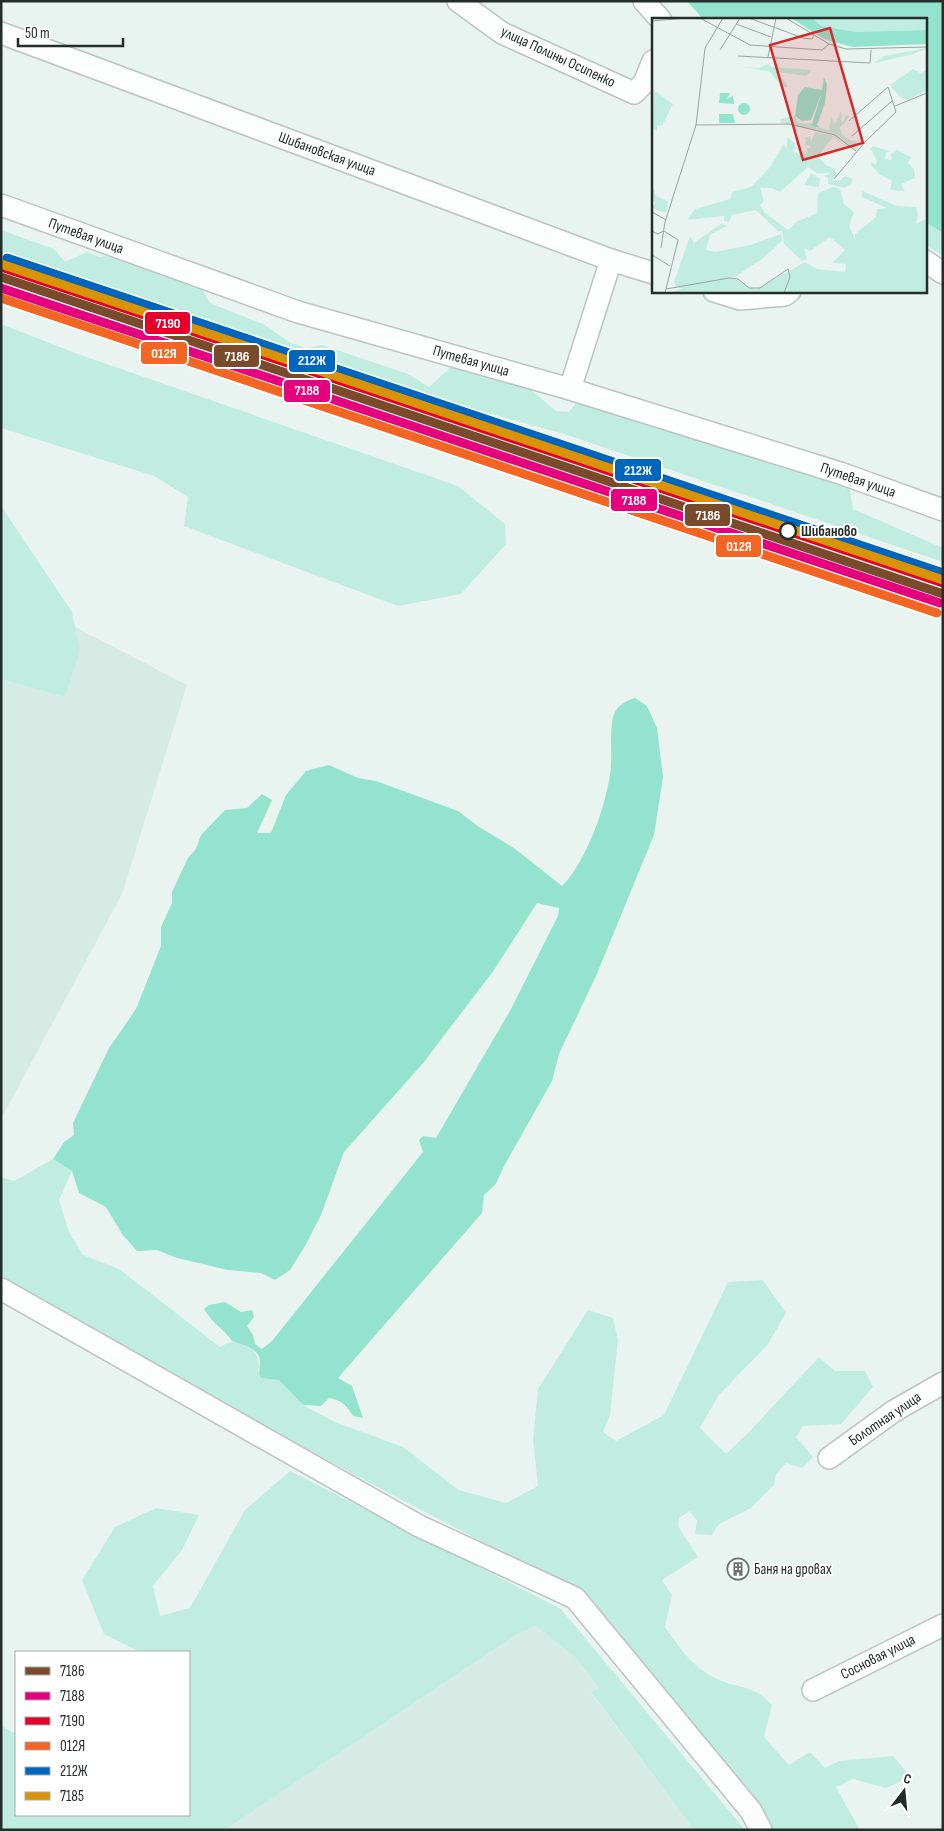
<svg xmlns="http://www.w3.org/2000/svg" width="944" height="1831" font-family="'Sofia Sans Condensed',sans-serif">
	<rect width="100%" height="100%" fill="#e9f4f1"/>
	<!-- built -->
	<g fill="#d7ebe5">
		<path d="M1,599L73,626L187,685L122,894L1,1119Z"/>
		<path d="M536,1626L577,1659L599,1688L591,1693L694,1830H225L516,1635Z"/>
	</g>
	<!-- green -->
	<g fill="#c1ede0">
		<path d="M925,222L943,233V256L925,244Z"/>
		<path d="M1,230L54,249L65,262L87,252L99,257L120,255L198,282L210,303L263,324L291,343L306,348L322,345L408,374L429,387L455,363L525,385L556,411L569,412L580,398L849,485L853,509L943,548V562L564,434L387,385L1,256Z"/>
		<path d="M1,324L78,354L458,486L505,524L506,544L461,594L398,606L184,526L188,497L154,476L1,428Z"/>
		<path d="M1,506L72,612L80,651L65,697L1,679Z"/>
		<path d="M53,1159L72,1171L59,1200L69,1232L83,1255L119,1269L220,1347C223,1345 227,1343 231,1342C248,1338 262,1355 258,1371L279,1380L303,1405L335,1422L403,1447L459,1490L506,1503L538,1486L533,1440L538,1389L588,1310L613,1318L618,1340L610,1415L603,1432L616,1441L664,1415L728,1282L763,1280L786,1313L768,1344L718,1396L700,1428L726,1454L749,1432L819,1357L835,1371H865L873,1387L841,1424L803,1426L796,1437L813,1457L802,1468L786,1463L776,1474L774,1485L751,1508L719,1524L712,1535L695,1534L697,1521L690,1511L679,1518L678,1526L698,1557L662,1580L672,1595L665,1627C679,1647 691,1665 713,1677C735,1689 753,1683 772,1705L764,1737L789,1765L810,1752L825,1768L839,1761L893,1756L906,1771L900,1782L886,1788L853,1779L836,1787L860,1830H765L577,1591L379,1488L98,1335L1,1276V1177L14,1181Z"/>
		<path d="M290,1471L561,1609L745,1830H694L591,1692L599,1688L577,1659L536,1626L516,1635L225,1830H1V1726L16,1734V1815H189V1652H140L104,1634L82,1580L115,1527L156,1508L199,1515L182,1550L153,1586L160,1616L190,1608L245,1510Z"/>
	</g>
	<!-- water -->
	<g fill="#94e3cf">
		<path d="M687,1H943V233L925,222V19H703Z"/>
		<path d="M635,698L647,706L657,728L663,777L654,835L596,976L559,1054L552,1081L503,1168L496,1184L484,1195L482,1213L338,1378L352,1386L363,1418L353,1416C347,1406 342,1400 329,1398L321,1406L303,1405L279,1380L261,1378C258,1371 260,1369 260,1362C260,1348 242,1344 232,1341C224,1329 211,1322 204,1309L209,1305L225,1302L241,1312L252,1310L254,1317L247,1326L253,1335L255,1344L262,1349L272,1341L423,1152L419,1140L423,1136L436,1138L511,1009L558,916L559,908L537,903L494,970L424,1062L344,1152L321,1215L305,1246L290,1270L275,1280L261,1273L228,1270L177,1258L157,1250L137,1251L122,1234L106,1207L79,1193L72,1171L53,1159L64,1142L74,1135L73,1123L109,1048L136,1009L161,946V927L172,903V892L188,858L196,849L201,835L225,810L247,808L262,794L272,800L257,833H271L286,795L306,771L329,765L358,778L376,781L458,811L479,827L514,848L562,886C586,862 605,808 610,775C613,756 609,736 613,717C616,706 625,701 635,698Z"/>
	</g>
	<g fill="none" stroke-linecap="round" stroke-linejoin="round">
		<!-- minor casing -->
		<g stroke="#bbc4c1" stroke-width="24">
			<g id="minor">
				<path d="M458,1L502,33L634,93L644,83L653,61"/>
				<path d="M644,1L660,19"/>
				<path d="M1,33L611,260L653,273"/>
				<path d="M1,205L298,312L570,389L840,473L943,510"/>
				<path d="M925,261L943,273"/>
				<path d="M714,291L740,299L785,295L790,291"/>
				<path d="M570,389L611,260"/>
				<path d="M1,1289L419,1526L575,1598L751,1811L761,1830"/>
				<path d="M829,1458L894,1411L943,1383"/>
				<path d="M813,1690L943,1625"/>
			</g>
		</g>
		<!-- minor -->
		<use href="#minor" stroke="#fcfdfd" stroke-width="21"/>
		<!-- rail-1 casing -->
		<g stroke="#fff" stroke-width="12">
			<path id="rail-1" d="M1,277L943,594"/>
		</g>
		<!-- rail-2 casing -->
		<g stroke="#fff" stroke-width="12">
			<path id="rail-2" d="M1,288L940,603"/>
		</g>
		<!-- rail-3 casing -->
		<g stroke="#fff" stroke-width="12">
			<path id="rail-3" d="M4,268L943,583"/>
		</g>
		<!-- rail-4 casing -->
		<g stroke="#fff" stroke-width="12">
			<path id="rail-4" d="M1,298L937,613"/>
		</g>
		<!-- rail-5 casing -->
		<g stroke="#fff" stroke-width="12">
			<path id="rail-5" d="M7,258L943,573"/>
		</g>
		<!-- rail-6 casing -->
		<g stroke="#fff" stroke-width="12">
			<path id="rail-6" d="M1,264L943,580"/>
		</g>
		<!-- rail-1 -->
		<use href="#rail-1" stroke="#7a4b2a" stroke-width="9"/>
		<!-- rail-2 -->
		<use href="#rail-2" stroke="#e5007d" stroke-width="9"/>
		<!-- rail-3 -->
		<use href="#rail-3" stroke="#e4002b" stroke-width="9"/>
		<!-- rail-4 -->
		<use href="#rail-4" stroke="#f26522" stroke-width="9"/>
		<!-- rail-5 -->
		<use href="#rail-5" stroke="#0065bd" stroke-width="9"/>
		<!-- rail-6 -->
		<use href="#rail-6" stroke="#d89406" stroke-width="9"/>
	</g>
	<!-- icons -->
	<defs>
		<g id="building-ring" transform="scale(1.125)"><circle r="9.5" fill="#fff" stroke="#6a7370" stroke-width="1.5"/><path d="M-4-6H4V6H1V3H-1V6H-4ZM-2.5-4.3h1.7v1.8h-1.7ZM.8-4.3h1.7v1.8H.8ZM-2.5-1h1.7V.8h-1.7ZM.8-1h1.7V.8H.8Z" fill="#6a7370"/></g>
	</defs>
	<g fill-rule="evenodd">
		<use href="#building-ring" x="738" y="1569"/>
	</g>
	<!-- markers -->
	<circle fill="#fff" stroke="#252d2a" stroke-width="2.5" cx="788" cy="531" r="8"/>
	<g text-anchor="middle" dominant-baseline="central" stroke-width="4" stroke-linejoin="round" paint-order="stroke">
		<!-- street labels -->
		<g font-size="15" fill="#252d2a" stroke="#fff">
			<text transform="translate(558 57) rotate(25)">улица Полины Осипенко</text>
			<text transform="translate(327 154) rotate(20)">Шибановская улица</text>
			<text transform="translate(86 236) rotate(20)">Путевая улица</text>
			<text transform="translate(471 361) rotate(16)">Путевая улица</text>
			<text transform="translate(858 480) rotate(19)">Путевая улица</text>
			<text transform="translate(885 1419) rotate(-34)">Болотная улица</text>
			<text transform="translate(878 1657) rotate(-27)">Сосновая улица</text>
		</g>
		<!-- stop labels -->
		<g font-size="15" font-weight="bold" fill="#252d2a" stroke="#fff" text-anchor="start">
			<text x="801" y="531">Шибаново</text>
		</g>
		<!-- poi labels -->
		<g font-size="15" fill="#252d2a" stroke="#fff" text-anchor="start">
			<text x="754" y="1569">Баня на дровах</text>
		</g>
	</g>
	<!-- overview -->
	<g transform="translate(652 18)">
		<rect width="275" height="275" fill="#e9f4f1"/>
		<path d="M161,0H275V12L204,14L169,8ZM275,30L262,36L222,45L232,38ZM117,46L120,49L160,52L154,58L125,54L135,66V69H130L117,53L90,49L106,50ZM261,51L268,55L275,52V72L256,82L248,79L238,67ZM2,72L21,86L10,108L5,107V113L0,110ZM189,93L190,105L194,97L198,98L188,110L190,117L200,123L207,122L203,124L207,130L203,131L183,116L129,105L128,101L143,98L146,104L177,112L179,98L183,106ZM163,114L183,118L203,134L181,119L166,138L174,147L183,151L185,157L180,163L189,162L193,158L201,161L199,166L193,170L176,166V159L172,158L180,155H165L156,149L128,174L120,170H108L112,183L108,187L112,194L136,212L144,204L165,195L166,175L182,169L188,171L192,186L202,194L197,208L203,221V216L224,199L225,191L235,190L210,179V173L245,188L264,189L266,196L264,206L273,201L275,204V275H18L31,270H24L22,264L38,218L42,225L70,205L75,208L58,217L54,232L63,234L98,227L129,216L130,223L110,241L84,258L76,260L86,262L94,269L104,271L153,244L165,251L193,254L194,246L180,245L193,232L178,219L158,233L152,230L155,241L150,243L132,226L130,213H126L104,192L80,197L77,204L72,203V198L35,202L43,191L78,181L80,174L99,169L118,149L132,126L135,131V119L144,126L141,134L154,136L155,130L160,129L154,127L153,120L158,118L159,124ZM221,128L238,133L234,135L233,141L240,142L239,136L245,132L259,139L256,145L262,151L263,160L249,166L253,173L238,172L240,163L227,156L219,147L220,144L224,146L225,143L219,131ZM159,155L168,161L167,169L152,167ZM0,168L4,178L16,183L14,195L0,190L3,185L0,181Z" fill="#c1ede0"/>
		<path d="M139,0H161L169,8L204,14L275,12V26L200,29L172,21ZM172,59L175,67L173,85L165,107L167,109H163L155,105L160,106L170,74L159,102L150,103L143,98L146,77L153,69L170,72ZM68,75H78L75,81L81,78L82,86L67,85ZM86 91a6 6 0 1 1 12 0a6 6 0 1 1-12 0ZM67,96H81L83,105H67Z" fill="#94e3cf"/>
		<path fill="none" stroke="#9ba4a1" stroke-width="1" d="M48,0L98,27L170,32L177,26M97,0L151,20L160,21L162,17M134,0L177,26L194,31L275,29M0,3L34,0M84,6L119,19M68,32L88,0M86,38L218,45L219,32M116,39L124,0M243,88L275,75M44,107L137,106L183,117L204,133M200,118L240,83M182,161L213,124L244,94L236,69L197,103M0,194L14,202M0,213L5,216L12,213L26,222L13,275M9,230L13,204L44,107L53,30L71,0M0,237L18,248M14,271L77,260L86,261L97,270H108L136,251L138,259L132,275"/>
		<path fill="#d62828" fill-opacity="0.15" stroke="#d62828" stroke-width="2.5" d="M178,10L211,125L151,142L118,27Z"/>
		<rect width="275" height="275" fill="none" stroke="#252d2a" stroke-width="2.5"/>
	</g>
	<g stroke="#fff" stroke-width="2">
		<rect x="144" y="311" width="47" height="24" rx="5" fill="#e4002b"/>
		<rect x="140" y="341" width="48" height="24" rx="5" fill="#f26522"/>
		<rect x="213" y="344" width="47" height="24" rx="5" fill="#7a4b2a"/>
		<rect x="288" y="349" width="48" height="24" rx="5" fill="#0065bd"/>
		<rect x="283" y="379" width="48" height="24" rx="5" fill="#e5007d"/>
		<rect x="614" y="458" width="48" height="24" rx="5" fill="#0065bd"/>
		<rect x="610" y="488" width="48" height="24" rx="5" fill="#e5007d"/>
		<rect x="684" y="503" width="47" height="24" rx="5" fill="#7a4b2a"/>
		<rect x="715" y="534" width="47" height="24" rx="5" fill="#f26522"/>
	</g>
	<g font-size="14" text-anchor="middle" font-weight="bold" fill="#fff">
		<text x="168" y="328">7190</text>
		<text x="164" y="358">012Я</text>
		<text x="237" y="361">7186</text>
		<text x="312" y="365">212Ж</text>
		<text x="307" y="395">7188</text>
		<text x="638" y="475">212Ж</text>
		<text x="634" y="505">7188</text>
		<text x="708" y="520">7186</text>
		<text x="739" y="551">012Я</text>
	</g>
	<!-- border -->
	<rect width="944" height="1831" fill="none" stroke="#252d2a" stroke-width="5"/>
	<!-- legend -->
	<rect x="15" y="1651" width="175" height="165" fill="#ffffff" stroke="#a8abaa"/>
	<rect x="25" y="1667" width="25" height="8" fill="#7a4b2a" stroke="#a8abaa"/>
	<text x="60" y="1676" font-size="15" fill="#252d2a">7186</text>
	<rect x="25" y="1692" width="25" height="8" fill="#e5007d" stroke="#a8abaa"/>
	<text x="60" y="1701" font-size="15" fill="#252d2a">7188</text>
	<rect x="25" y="1717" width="25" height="8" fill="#e4002b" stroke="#a8abaa"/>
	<text x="60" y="1726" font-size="15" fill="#252d2a">7190</text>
	<rect x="25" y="1742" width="25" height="8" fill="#f26522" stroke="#a8abaa"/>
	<text x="60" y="1751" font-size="15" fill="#252d2a">012Я</text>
	<rect x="25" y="1767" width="25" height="8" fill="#0065bd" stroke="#a8abaa"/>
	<text x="60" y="1776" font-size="15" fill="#252d2a">212Ж</text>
	<rect x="25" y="1792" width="25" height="8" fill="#d89406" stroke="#a8abaa"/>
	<text x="60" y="1801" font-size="15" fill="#252d2a">7185</text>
	<!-- north arrow -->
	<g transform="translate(904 1791) rotate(16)" stroke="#ffffff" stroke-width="4" paint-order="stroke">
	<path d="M0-4L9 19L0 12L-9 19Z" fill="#252d2a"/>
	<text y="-8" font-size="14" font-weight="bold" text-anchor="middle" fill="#252d2a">С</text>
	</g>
	<!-- scale -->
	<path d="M18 38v8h105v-8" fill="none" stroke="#252d2a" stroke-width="2.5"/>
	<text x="25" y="38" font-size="15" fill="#252d2a" stroke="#ffffff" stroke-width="4" paint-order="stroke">50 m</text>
</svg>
